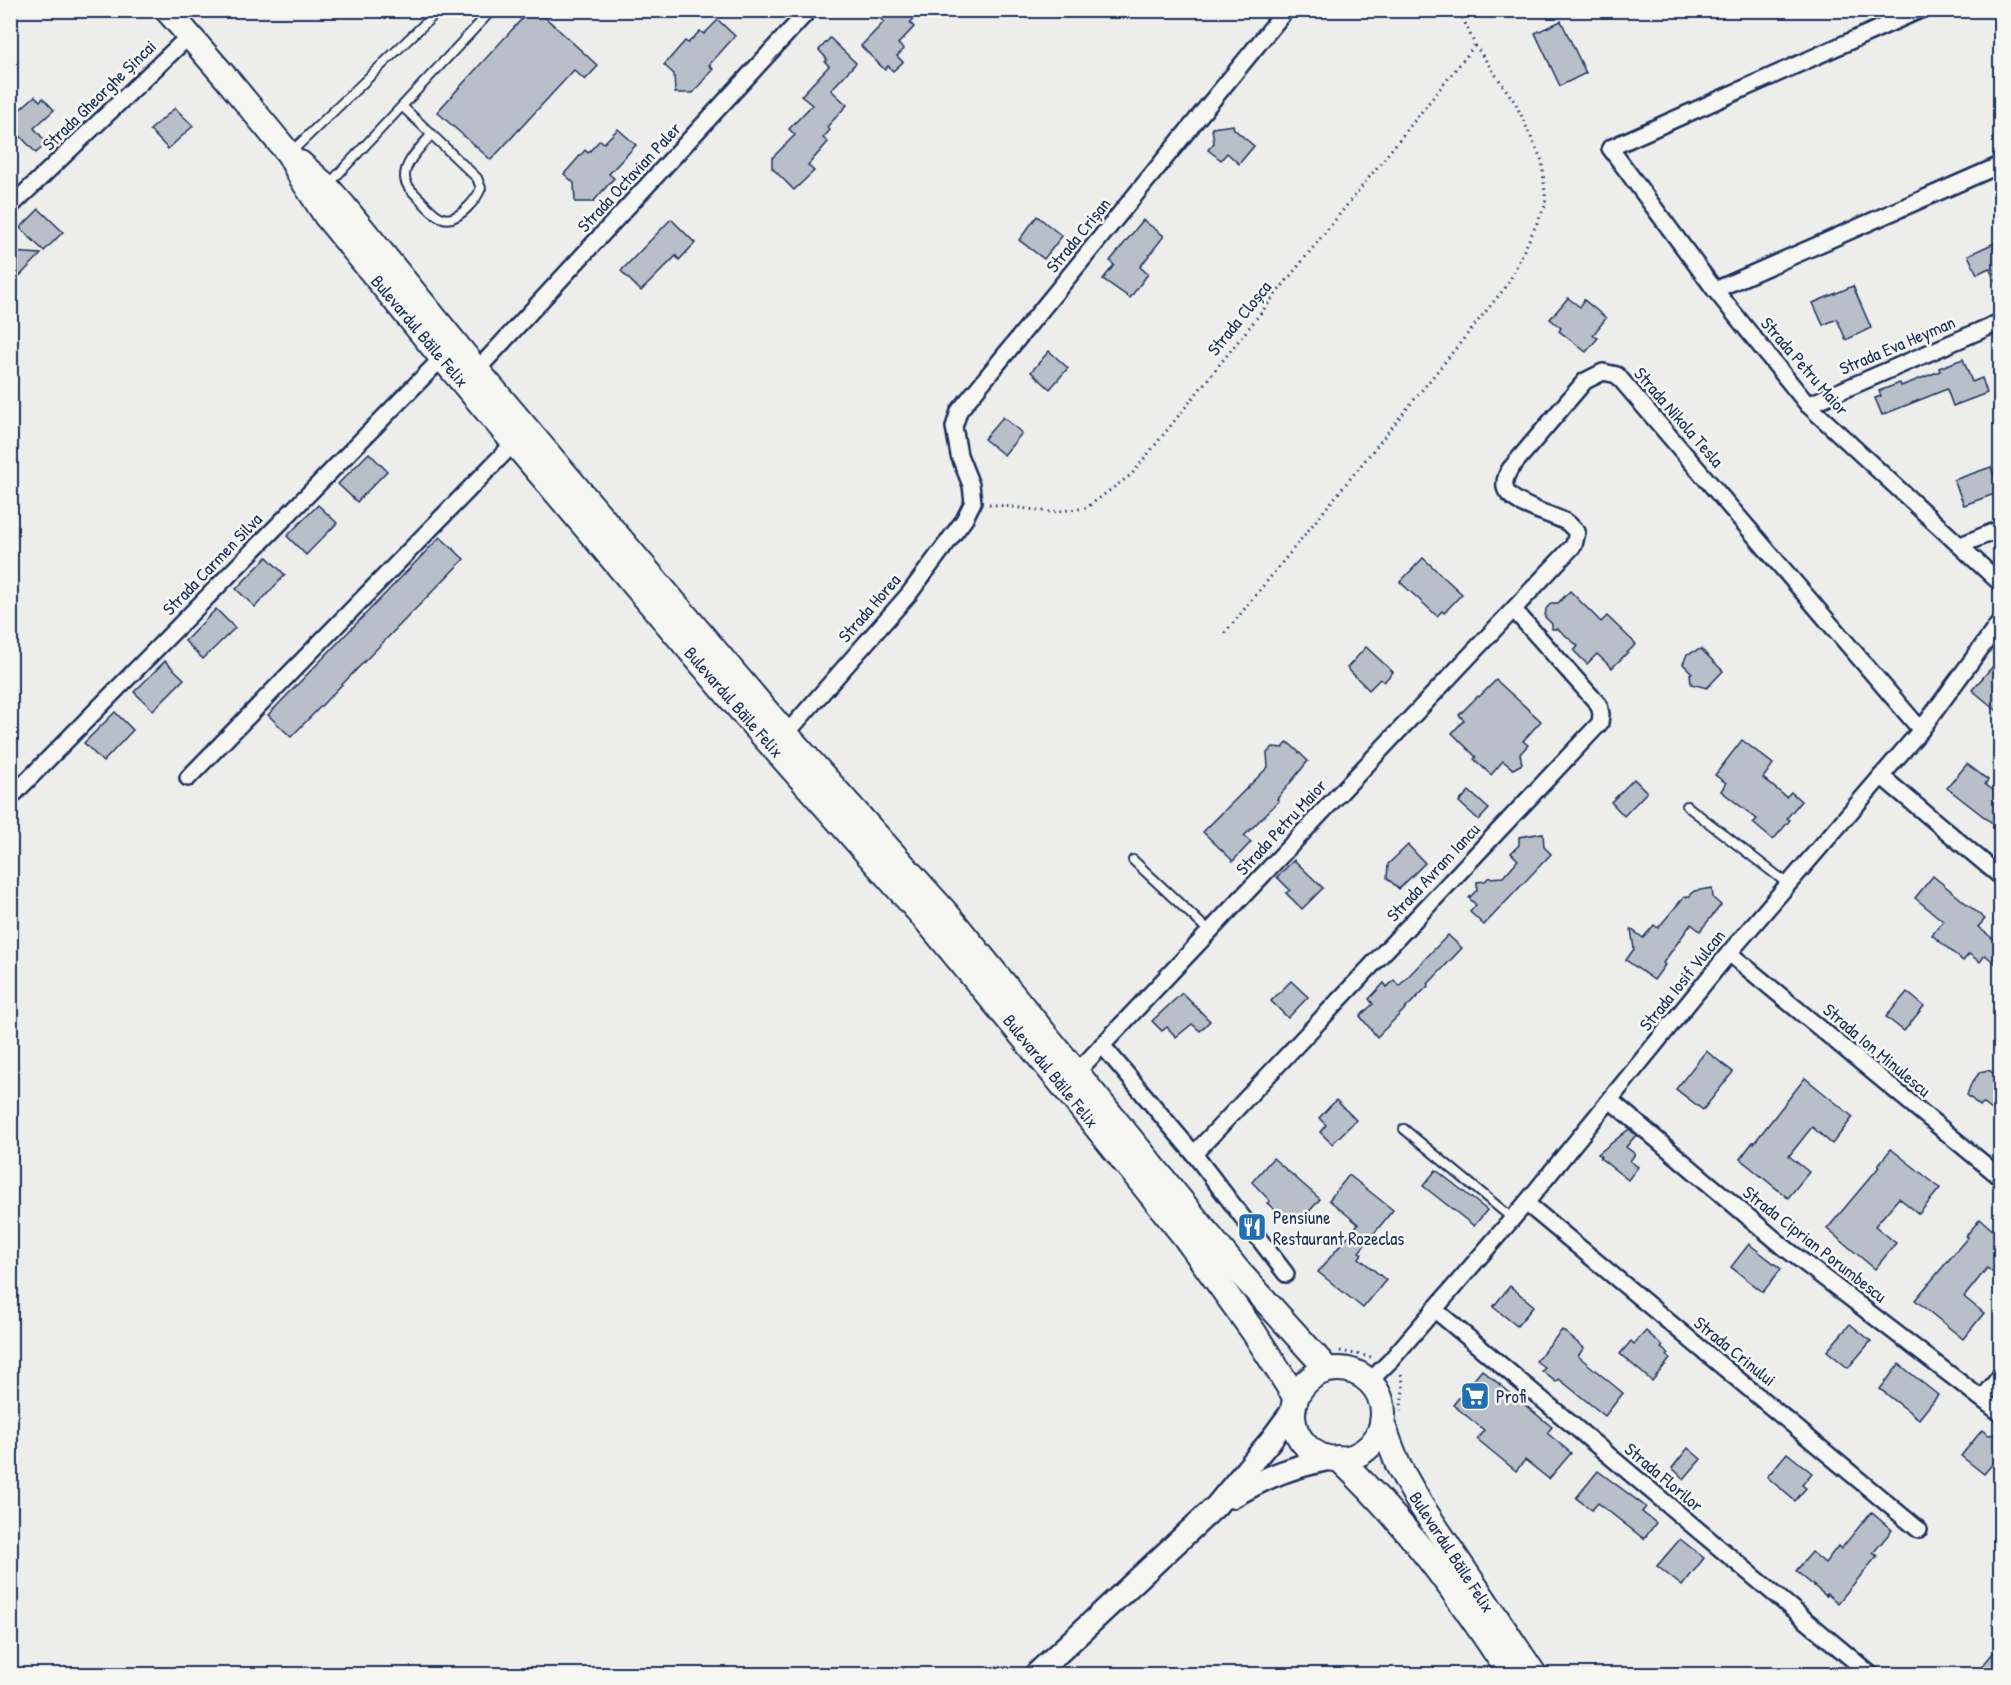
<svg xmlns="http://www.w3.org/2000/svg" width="2011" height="1685" font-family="'Patrick Hand',sans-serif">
	<rect width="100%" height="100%" fill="#edeeec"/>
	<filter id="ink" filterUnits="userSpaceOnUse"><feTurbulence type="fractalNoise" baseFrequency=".0167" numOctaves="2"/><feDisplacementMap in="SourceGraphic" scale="12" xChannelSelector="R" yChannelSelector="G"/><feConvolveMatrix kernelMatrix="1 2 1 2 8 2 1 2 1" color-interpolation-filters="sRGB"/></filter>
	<g filter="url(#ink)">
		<!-- building -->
		<g fill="#b9bfc8" stroke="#1b2f5e" stroke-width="1.5">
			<path d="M530,10H537L598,66L585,80L574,70L491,160L437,112Z"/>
			<path d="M871,10H922L910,23L914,27L898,44L904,49L897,56L903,62L893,71L888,66L885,70L861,46L884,22Z"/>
			<path d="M718,20L735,36L709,65L713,69L693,93H675L674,74L664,65L685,41L688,43L700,31L704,34Z"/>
			<path d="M1561,21L1586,73L1560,86L1535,33Z"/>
			<path d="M830,38L856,63L831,90L847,105L827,127L830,130L823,138L828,142L808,165L814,171L794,190L772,168V158L795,135L789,129L812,105L801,96L829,66L825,62L827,59L819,50Z"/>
			<path d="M35,96L40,101L43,98L54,110L34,128L47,143L36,153L10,125V118Z"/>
			<path d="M175,108L193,126L168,149L150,130Z"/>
			<path d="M1233,125L1234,129L1254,146L1239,164L1227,153L1221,160L1208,150L1214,143L1212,128Z"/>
			<path d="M618,129L636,145L609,174L614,178L593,202H575L574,183L564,174L585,150L588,153L600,140L604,143Z"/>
			<path d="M39,209L63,232L44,251L20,228Z"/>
			<path d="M1037,216L1062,236L1044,259L1019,240Z"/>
			<path d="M671,219L695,243L679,260L676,256L641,291L621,271Z"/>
			<path d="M1143,220L1164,236L1140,267L1148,274L1130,298L1103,279L1114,265L1110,261Z"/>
			<path d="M2001,240V293L1989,268L1977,274L1968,255Z"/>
			<path d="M10,252L41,254L10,286Z"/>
			<path d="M1853,286L1871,328L1846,340L1837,319L1823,325L1813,303Z"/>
			<path d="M1568,298L1580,307L1584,300L1606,318L1593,335L1598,338L1586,352L1559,331L1561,328L1550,319Z"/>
			<path d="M1049,351L1068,368L1050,389L1031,372Z"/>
			<path d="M1963,359L1972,382L1982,378L1987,393L1953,406L1947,389L1882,415L1875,398L1881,396L1879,391L1900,383L1901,386L1940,371L1939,368Z"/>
			<path d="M1003,417L1022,433L1004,455L984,439Z"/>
			<path d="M369,453L387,471L357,502L338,484Z"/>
			<path d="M1991,467L2000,492L1964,505L1954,480Z"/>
			<path d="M318,505L337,523L306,555L287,536Z"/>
			<path d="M440,537L464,559L291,737L268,715Z"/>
			<path d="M267,557L285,575L255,607L236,589Z"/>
			<path d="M1423,558L1462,594L1444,613L1442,611L1437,616L1400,582Z"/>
			<path d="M1570,591L1601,622L1607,616L1636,644L1612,668L1597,654L1587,664L1574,651L1578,646L1558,629H1552V624L1545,617L1546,609L1551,603H1558Z"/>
			<path d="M216,609L235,628L203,659L185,641Z"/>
			<path d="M1366,647L1393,672L1384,682L1380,679L1369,690L1347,668Z"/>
			<path d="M1701,649L1723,671L1707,688L1691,684L1690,674L1692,673L1683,664L1687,654Z"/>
			<path d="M2001,657V714L1972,690Z"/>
			<path d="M165,661L184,679L153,710L134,692Z"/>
			<path d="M1496,680L1541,721L1523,741L1528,745L1520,754L1522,764L1513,769L1503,761L1491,775L1474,759L1476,757L1452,733L1464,720L1459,715L1478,696L1479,697Z"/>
			<path d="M115,712L133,730L103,762L84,743Z"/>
			<path d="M1742,740L1773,764L1763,778L1786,797L1791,792L1801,801L1787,818L1790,820L1773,840L1753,823L1757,819L1721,791L1726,783L1715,775Z"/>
			<path d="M1288,742L1308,761L1277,799L1279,801L1244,836L1251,842L1233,861L1203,832L1268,767L1267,753L1273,747L1283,748Z"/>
			<path d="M1967,764L1988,780L1985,784L2001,796V830L1947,788Z"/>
			<path d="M1634,779L1647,792L1624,816L1611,802Z"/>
			<path d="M1469,791L1489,809L1479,820L1459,802Z"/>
			<path d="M1543,833L1544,847L1551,854L1484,925L1470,912L1476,905L1469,898L1477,890V882L1485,881L1488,878L1503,877L1518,860L1511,853L1519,845V837Z"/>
			<path d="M1408,845L1425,863L1399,889L1387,878L1388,864Z"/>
			<path d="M1294,860L1323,888L1302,909L1286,893L1290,890L1277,877Z"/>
			<path d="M1933,876L1985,919L1978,927L2001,945V968L1985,955L1980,962L1969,954L1963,961L1932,935L1943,921L1915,898Z"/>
			<path d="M1712,888L1713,898L1721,905L1700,931L1691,924L1663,963L1665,965L1654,980L1626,960L1634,949L1631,929L1643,938L1654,925L1658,928L1684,897L1690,896L1694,891Z"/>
			<path d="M1448,935L1462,948L1428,984L1429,985L1377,1037L1360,1016L1373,1004L1369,999L1384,983L1387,987L1394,980L1399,986Z"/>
			<path d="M1291,981L1308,997L1288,1018L1271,1001Z"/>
			<path d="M1907,992L1924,1006L1904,1031L1886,1017Z"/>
			<path d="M1182,993L1210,1021L1200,1031L1192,1024L1176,1037L1167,1027L1162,1031L1152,1021Z"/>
			<path d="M1706,1051L1733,1072L1703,1110L1676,1089Z"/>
			<path d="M1988,1070L2001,1077V1100L1992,1110L1983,1103L1980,1106L1967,1095L1971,1084L1980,1072Z"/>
			<path d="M1805,1078L1853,1117L1832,1144L1812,1127L1789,1156L1809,1172L1788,1198L1740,1159L1753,1142L1754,1143Z"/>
			<path d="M1336,1100L1356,1120L1332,1144L1320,1132L1326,1125L1319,1118Z"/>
			<path d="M1629,1129L1636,1135L1626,1147L1635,1154L1630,1161L1638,1167L1628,1180L1600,1158L1601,1156L1598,1154Z"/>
			<path d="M1891,1149L1940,1188L1919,1214L1899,1198L1875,1226L1896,1243L1875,1269L1827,1229L1879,1167L1878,1165Z"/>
			<path d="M1273,1158L1320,1199L1301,1221L1296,1217L1293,1221L1287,1215L1284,1218L1267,1203L1270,1201L1252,1182Z"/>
			<path d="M1436,1170L1487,1210L1474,1226L1423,1186Z"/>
			<path d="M1349,1175L1393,1210L1359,1252L1362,1254L1359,1258L1386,1280L1363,1308L1318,1272L1358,1224L1329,1200Z"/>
			<path d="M1980,1219L1996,1233L1994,1235L2001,1241V1279L1987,1268L1964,1297L1984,1313L1963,1339L1915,1300L1968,1237L1966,1236Z"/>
			<path d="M1749,1244L1781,1269L1763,1292L1731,1267Z"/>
			<path d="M1510,1286L1534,1306L1517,1326L1493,1307Z"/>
			<path d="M1850,1324L1871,1341L1848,1368L1827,1351Z"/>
			<path d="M1562,1330L1584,1348L1578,1356L1623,1393L1605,1416L1559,1379L1556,1382L1542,1371L1545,1368L1536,1361Z"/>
			<path d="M1646,1331L1663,1346L1661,1348L1669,1354L1667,1356L1670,1359L1652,1381L1620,1354L1631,1341L1634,1344Z"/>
			<path d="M1899,1364L1938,1395L1919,1419L1880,1389Z"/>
			<path d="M1482,1370L1552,1427L1547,1433L1571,1453L1549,1479L1525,1460L1516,1471L1477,1439L1484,1430L1453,1405Z"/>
			<path d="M1982,1430L1988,1435L1998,1434L2001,1445V1454L1984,1474L1961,1456Z"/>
			<path d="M1688,1448L1701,1459L1684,1479L1672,1468Z"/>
			<path d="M1787,1453L1812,1473L1802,1485L1806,1488L1795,1501L1767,1477Z"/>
			<path d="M1598,1471L1646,1507L1642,1512L1656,1523L1644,1539L1598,1503L1592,1510L1576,1498Z"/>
			<path d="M1871,1512L1892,1530L1873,1553L1877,1556L1838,1603L1827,1594L1826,1596L1796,1571L1812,1552L1825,1563L1838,1546L1841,1549Z"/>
			<path d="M1680,1539L1704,1558L1682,1586L1657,1566Z"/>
			<path d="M2001,1643V1674H1976Z"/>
		</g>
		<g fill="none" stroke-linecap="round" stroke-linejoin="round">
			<!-- lane casing -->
			<g stroke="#1b2f5e" stroke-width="12">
				<g id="lane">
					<path d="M403,107L477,178L481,188C478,196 474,201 468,207C448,228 437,218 420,199C414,193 405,186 405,177C404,162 423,145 432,134"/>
					<path d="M292,151L439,10"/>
					<path d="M329,184L492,10"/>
					<path d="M1687,806L1788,884"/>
					<path d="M1133,860L1210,932"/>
					<path d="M1404,1129L1513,1219"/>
				</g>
			</g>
			<!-- street casing -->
			<g stroke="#1b2f5e" stroke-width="20">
				<g id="street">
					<path d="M1920,10L1610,148L1715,290L1808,405L2000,583"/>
					<path d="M10,207L189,36"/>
					<path d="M1715,290L2000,165"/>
					<path d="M477,370L809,10"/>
					<path d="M1808,405L2000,322"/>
					<path d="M1961,545L2000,529"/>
					<path d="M786,734L909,594L964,520L973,502L971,485L959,455L954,427L959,411L1286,10"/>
					<path d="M1881,776L2000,876"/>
					<path d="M188,778L514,443"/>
					<path d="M10,798L442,358"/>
					<path d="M1729,953L2000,1177"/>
					<path d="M1102,1045L1194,1154L1286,1274"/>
					<path d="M1077,1072L1574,545L1577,532C1573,529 1570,524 1566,522C1552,514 1508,504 1505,487C1504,481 1507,474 1510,469L1585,381L1603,372L1617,375L1921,730"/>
					<path d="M1610,1100L1785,1248L2000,1413"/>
					<path d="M1194,1154L1600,723L1601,714L1599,705L1514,610"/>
					<path d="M1526,1203L1919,1530"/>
					<path d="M1434,1309L1870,1674"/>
					<path d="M1370,1381L1391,1360L1526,1203L1729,953L1921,730L2000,622"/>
					<path d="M1983,1398L2000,1376"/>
				</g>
			</g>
			<!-- secondary casing -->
			<g stroke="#1b2f5e" stroke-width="26">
				<g id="secondary">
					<path d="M1232,1497C1269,1475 1292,1467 1334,1458"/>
					<path d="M1036,1674L1216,1506L1270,1441L1295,1407"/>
				</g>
			</g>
			<!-- primary casing -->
			<g stroke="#1b2f5e" stroke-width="28">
				<g id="primary">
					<path d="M167,10L227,79L289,154L302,179L326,216L442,358L749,720L926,920L1061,1083L1185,1237L1253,1331L1296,1398"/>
					<path d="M300,163L327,187L343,205L477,370L786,734L948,915L1240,1273L1328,1370"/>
					<circle cx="1338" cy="1414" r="45"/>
					<path d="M1382,1423L1398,1465L1420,1504L1534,1674"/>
					<path d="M1338,1458C1408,1524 1458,1595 1510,1674"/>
				</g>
			</g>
			<!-- path -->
			<g stroke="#1b2f5e" stroke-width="3" stroke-dasharray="1.5 4.5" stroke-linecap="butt">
				<path d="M989,504L1051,512L1086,508L1132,474L1475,45"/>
				<path d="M1225,633L1508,284L1546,204L1542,161L1516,104L1475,45L1459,10"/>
				<path d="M1340,1351L1372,1357"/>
				<path d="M1401,1374C1406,1387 1400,1401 1401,1414"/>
			</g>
			<!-- lane -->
			<use href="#lane" stroke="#f6f6f2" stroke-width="8"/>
			<!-- street -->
			<use href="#street" stroke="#f6f6f2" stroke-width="15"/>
			<!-- secondary -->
			<use href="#secondary" stroke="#f6f6f2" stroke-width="21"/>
			<!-- primary -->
			<use href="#primary" stroke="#f6f6f2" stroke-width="24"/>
		</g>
	</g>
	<!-- icons -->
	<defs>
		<g id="restaurant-square" transform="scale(1.5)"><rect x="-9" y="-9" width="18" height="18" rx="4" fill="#1f6fb2" stroke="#f6f6f2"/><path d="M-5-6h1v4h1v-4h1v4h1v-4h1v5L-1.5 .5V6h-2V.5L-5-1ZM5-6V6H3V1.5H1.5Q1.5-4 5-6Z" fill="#fff"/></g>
		<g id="supermarket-square" transform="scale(1.5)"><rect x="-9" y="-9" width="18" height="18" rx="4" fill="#1f6fb2" stroke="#f6f6f2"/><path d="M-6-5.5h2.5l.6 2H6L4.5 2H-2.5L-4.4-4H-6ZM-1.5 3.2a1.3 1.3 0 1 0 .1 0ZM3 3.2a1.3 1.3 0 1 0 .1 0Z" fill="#fff"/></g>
	</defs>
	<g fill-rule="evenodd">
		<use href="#restaurant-square" x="1252" y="1227"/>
		<use href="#supermarket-square" x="1475" y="1396"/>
	</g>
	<g text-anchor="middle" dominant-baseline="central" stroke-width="5" stroke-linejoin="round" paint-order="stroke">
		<!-- street labels -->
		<g font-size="18" fill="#1b2f5e" stroke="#f6f6f2">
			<text transform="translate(99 95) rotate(-44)">Strada Gheorghe Șincai</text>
			<text transform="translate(629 177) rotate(-47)">Strada Octavian Paler</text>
			<text transform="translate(1078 235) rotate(-51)">Strada Crișan</text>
			<text transform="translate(1239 318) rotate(-51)">Strada Cloșca</text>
			<text transform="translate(420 331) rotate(50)">Bulevardul Băile Felix</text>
			<text transform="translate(1897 345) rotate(-23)">Strada Eva Heyman</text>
			<text transform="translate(1805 366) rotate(49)">Strada Petru Maior</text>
			<text transform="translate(1679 417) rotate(49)">Strada Nikola Tesla</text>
			<text transform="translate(212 564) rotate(-46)">Strada Carmen Silva</text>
			<text transform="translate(869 608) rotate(-49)">Strada Horea</text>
			<text transform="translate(734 702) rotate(49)">Bulevardul Băile Felix</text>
			<text transform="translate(1281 827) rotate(-47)">Strada Petru Maior</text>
			<text transform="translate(1433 872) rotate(-47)">Strada Avram Iancu</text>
			<text transform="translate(1682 980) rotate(-51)">Strada Iosif Vulcan</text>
			<text transform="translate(1877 1050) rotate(40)">Strada Ion Minulescu</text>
			<text transform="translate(1051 1071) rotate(51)">Bulevardul Băile Felix</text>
			<text transform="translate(1815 1244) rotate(38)">Strada Ciprian Porumbescu</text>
			<text transform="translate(1735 1351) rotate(39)">Strada Crinului</text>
			<text transform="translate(1664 1477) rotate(40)">Strada Florilor</text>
			<text transform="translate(1452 1552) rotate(57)">Bulevardul Băile Felix</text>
		</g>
		<!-- poi labels -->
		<g font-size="18" fill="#1b2f5e" stroke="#f6f6f2" text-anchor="start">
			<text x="1273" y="1217">Pensiune<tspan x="1273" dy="21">Restaurant Rozeclas</tspan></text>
			<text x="1496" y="1396">Profi</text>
		</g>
	</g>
	<!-- margin -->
	<rect width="2011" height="1685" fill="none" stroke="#f6f6f2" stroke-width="36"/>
	<rect x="18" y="18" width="1975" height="1649" fill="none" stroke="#1b2f5e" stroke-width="2" filter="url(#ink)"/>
</svg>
